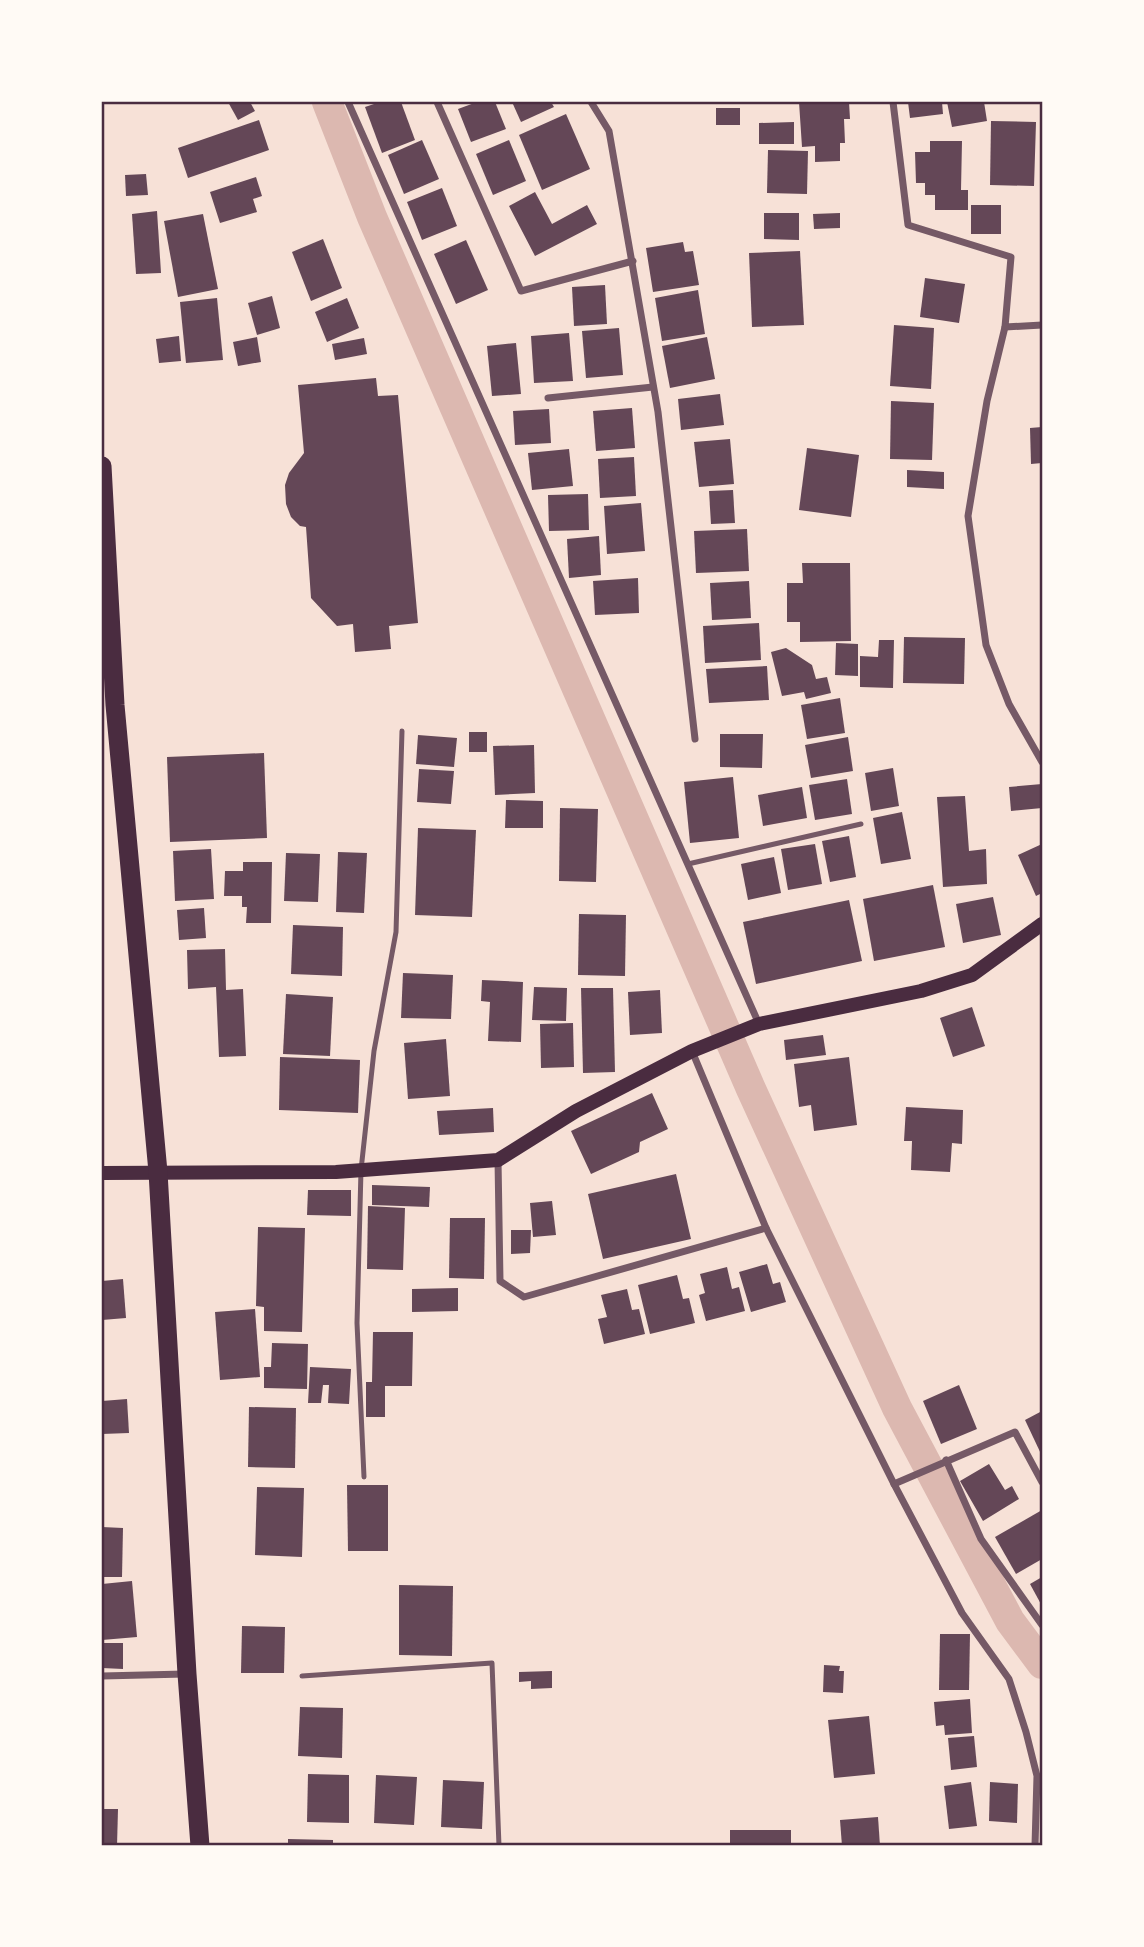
<svg xmlns="http://www.w3.org/2000/svg" width="1144" height="1947" font-family="'Fira Sans',sans-serif">
	<rect width="100%" height="100%" fill="#f7e1d7"/>
	<g fill="none" stroke-linecap="round" stroke-linejoin="round">
		<!-- canal -->
		<path stroke="#dcb8b0" stroke-width="30" d="M327,102L372,217L751,1089L897,1408L1010,1621L1042,1664"/>
	</g>
	<!-- building -->
	<g fill="#644757">
		<path d="M228,102H250L255,111L238,120Z"/>
		<path d="M380,102H401L415,140L382,153L365,107Z"/>
		<path d="M477,102H495L506,129L471,142L458,109Z"/>
		<path d="M512,102H551L554,107L521,122Z"/>
		<path d="M799,102H849L850,119H844L845,143H840V161L815,162V146L802,147Z"/>
		<path d="M908,102H942L943,114L910,118Z"/>
		<path d="M947,102H984L987,121L952,127Z"/>
		<rect x="716" y="108" width="24" height="17"/>
		<path d="M566,114L590,169L542,190L519,135Z"/>
		<path d="M259,120L269,150L188,178L178,148Z"/>
		<path d="M991,121L1036,122L1034,186L990,185Z"/>
		<path d="M794,122V144H759V123Z"/>
		<path d="M422,140L439,179L404,194L388,155Z"/>
		<path d="M509,140L526,181L493,195L476,154Z"/>
		<path d="M930,141H962L961,190H968V210H935V195H925V183H916L915,152H930Z"/>
		<path d="M768,150L808,151L807,194L767,193Z"/>
		<path d="M146,174L148,195L126,196L125,175Z"/>
		<path d="M256,177L262,196L253,199L257,212L220,223L210,192Z"/>
		<path d="M442,188L457,226L422,240L407,202Z"/>
		<path d="M535,192L552,224L587,205L597,224L535,256L509,206Z"/>
		<rect x="971" y="205" width="30" height="29"/>
		<path d="M157,211L161,273L136,274L132,214Z"/>
		<path d="M764,213H799V240L764,239Z"/>
		<path d="M840,213V228L814,229L813,214Z"/>
		<path d="M203,214L218,289L178,297L164,221Z"/>
		<path d="M323,239L342,288L311,301L292,252Z"/>
		<path d="M466,240L488,290L456,304L434,254Z"/>
		<path d="M683,242L685,252L693,251L699,285L653,292L646,248Z"/>
		<path d="M800,251L804,325L752,327L749,253Z"/>
		<path d="M925,278L965,284L959,323L920,317Z"/>
		<path d="M605,285L607,324L574,326L572,287Z"/>
		<path d="M698,290L705,334L662,341L655,298Z"/>
		<path d="M272,296L280,328L257,335L248,303Z"/>
		<path d="M217,298L223,360L186,363L180,302Z"/>
		<path d="M347,298L359,328L327,342L315,312Z"/>
		<path d="M894,325L934,328L931,389L890,386Z"/>
		<path d="M619,328L623,375L586,378L582,331Z"/>
		<path d="M569,333L573,381L534,383L531,336Z"/>
		<path d="M179,336L181,361L159,363L156,339Z"/>
		<path d="M257,337L261,362L238,366L233,342Z"/>
		<path d="M707,337L715,379L670,388L662,346Z"/>
		<path d="M364,338L367,354L335,360L332,344Z"/>
		<path d="M516,343L521,394L492,396L487,346Z"/>
		<path d="M376,378L378,396L398,395L418,623L389,626L391,649L355,652L353,624L337,626L311,598L306,527L300,526L291,517L286,504L285,485L289,473L304,453L298,385Z"/>
		<path d="M720,394L724,425L681,430L678,399Z"/>
		<path d="M891,401L934,403L932,460L890,459Z"/>
		<path d="M632,408L635,448L596,451L593,411Z"/>
		<path d="M549,409L551,443L515,445L513,411Z"/>
		<path d="M1042,427V463L1031,464L1030,428Z"/>
		<path d="M730,439L734,484L699,487L694,442Z"/>
		<path d="M807,448L859,455L851,517L799,510Z"/>
		<path d="M569,449L573,486L532,490L528,453Z"/>
		<path d="M634,457L636,496L600,498L598,459Z"/>
		<path d="M907,470L944,472V489L907,487Z"/>
		<path d="M733,490L735,523L711,524L709,491Z"/>
		<path d="M588,494L589,530L549,531L548,495Z"/>
		<path d="M641,503L645,551L607,554L604,506Z"/>
		<path d="M747,529L749,571L696,573L694,531Z"/>
		<path d="M599,536L601,575L569,578L567,539Z"/>
		<path d="M802,563H850L851,641L800,642V622H787V583H803Z"/>
		<path d="M638,578L639,613L595,615L593,581Z"/>
		<path d="M749,581L751,618L712,620L710,583Z"/>
		<path d="M759,623L761,660L705,663L703,626Z"/>
		<path d="M904,637L965,638L964,684L903,683Z"/>
		<path d="M879,640H894L893,688L860,687V656L878,657Z"/>
		<path d="M836,643L858,644V676L835,675Z"/>
		<path d="M786,648L812,665L816,679L827,677L831,693L806,699L804,692L782,696L771,652Z"/>
		<path d="M767,666L769,700L709,703L706,669Z"/>
		<path d="M840,698L845,733L807,739L801,705Z"/>
		<rect x="469" y="732" width="18" height="20"/>
		<path d="M720,734H763L762,768L720,767Z"/>
		<path d="M418,735L457,738L454,767L416,764Z"/>
		<path d="M848,737L853,771L811,778L805,745Z"/>
		<path d="M534,745L535,793L495,795L493,746Z"/>
		<path d="M264,753L267,838L170,842L167,757Z"/>
		<path d="M893,768L899,806L871,811L865,773Z"/>
		<path d="M419,769L454,771L451,804L417,802Z"/>
		<path d="M733,777L739,838L690,843L684,782Z"/>
		<path d="M847,779L852,814L815,820L809,785Z"/>
		<path d="M1042,784V808L1011,811L1009,787Z"/>
		<path d="M802,787L807,818L763,826L758,795Z"/>
		<path d="M965,796L969,851L986,849L987,884L943,887L937,797Z"/>
		<path d="M506,800L543,801V828H505Z"/>
		<path d="M560,808L598,809L596,882L559,881Z"/>
		<path d="M902,812L911,859L881,864L873,818Z"/>
		<path d="M418,828L476,830L472,917L415,915Z"/>
		<path d="M849,836L856,877L830,882L822,841Z"/>
		<path d="M815,844L822,884L788,890L781,849Z"/>
		<path d="M1042,844V893L1036,896L1018,855Z"/>
		<path d="M211,849L214,899L175,901L173,851Z"/>
		<path d="M338,852L367,853L364,913L336,912Z"/>
		<path d="M286,853L320,854L318,902L284,901Z"/>
		<path d="M774,857L781,893L748,900L741,864Z"/>
		<path d="M243,862H272L271,923H246L247,907H242V896H224L225,871H243Z"/>
		<path d="M933,885L945,947L874,961L863,899Z"/>
		<path d="M993,897L1001,935L963,943L956,904Z"/>
		<path d="M849,900L862,961L756,984L743,922Z"/>
		<path d="M204,908L206,938L179,940L177,910Z"/>
		<path d="M579,914L626,915L625,976L578,975Z"/>
		<path d="M293,925L343,927L342,976L291,974Z"/>
		<path d="M225,949L226,990L243,989L246,1056L219,1057L216,987L188,989L187,950Z"/>
		<path d="M403,973L453,975L451,1019L401,1018Z"/>
		<path d="M482,980L523,982L521,1042L488,1041L490,1002L481,1001Z"/>
		<path d="M534,987L567,988L566,1021L532,1020Z"/>
		<path d="M581,988H613L615,1072L583,1073Z"/>
		<path d="M660,990L662,1033L630,1035L628,992Z"/>
		<path d="M286,994L333,997L330,1056L283,1054Z"/>
		<path d="M972,1007L985,1046L953,1057L940,1018Z"/>
		<path d="M573,1023L574,1067L541,1068L540,1024Z"/>
		<path d="M823,1035L826,1055L786,1060L784,1040Z"/>
		<path d="M446,1039L450,1096L408,1099L404,1043Z"/>
		<path d="M280,1057L360,1060L358,1113L279,1110Z"/>
		<path d="M849,1057L857,1125L814,1131L811,1105L799,1107L794,1064Z"/>
		<path d="M652,1093L668,1129L640,1142L639,1152L591,1174L571,1131Z"/>
		<path d="M906,1107L963,1110L962,1144L952,1143L950,1172L911,1170L912,1141H904Z"/>
		<path d="M493,1108L494,1132L439,1135L437,1111Z"/>
		<path d="M676,1174L691,1239L603,1259L588,1194Z"/>
		<path d="M372,1185L430,1187L429,1207L372,1205Z"/>
		<path d="M308,1190H351V1216L307,1215Z"/>
		<path d="M552,1201L556,1235L533,1237L530,1203Z"/>
		<path d="M368,1206L405,1208L403,1270L367,1269Z"/>
		<path d="M450,1218H485L484,1279L449,1278Z"/>
		<path d="M258,1227L305,1228L302,1332L264,1331V1307L256,1306Z"/>
		<path d="M511,1230H531L530,1253L511,1254Z"/>
		<path d="M767,1264L773,1284L780,1282L786,1302L751,1312L739,1272Z"/>
		<path d="M727,1267L732,1289L739,1287L745,1311L706,1321L699,1295L705,1293L700,1274Z"/>
		<path d="M677,1275L683,1299L689,1298L695,1323L650,1334L638,1285Z"/>
		<path d="M123,1279L126,1318L102,1320V1281Z"/>
		<path d="M458,1288V1311L412,1312V1289Z"/>
		<path d="M627,1289L632,1310L639,1309L645,1334L604,1344L598,1319L607,1317L601,1295Z"/>
		<path d="M255,1309L260,1377L220,1380L215,1312Z"/>
		<path d="M373,1332H413L412,1386H385V1417H366V1382H372Z"/>
		<path d="M272,1343L308,1344L307,1389L264,1388V1367H271Z"/>
		<path d="M310,1367L351,1369L349,1404L328,1403L329,1385H323L321,1403H308Z"/>
		<path d="M959,1385L977,1429L941,1444L923,1401Z"/>
		<path d="M127,1399L129,1433L102,1434V1401Z"/>
		<path d="M249,1407L296,1408L295,1468L248,1467Z"/>
		<path d="M1042,1411V1456L1025,1420Z"/>
		<path d="M989,1464L1005,1490L1012,1486L1019,1499L983,1521L960,1481Z"/>
		<path d="M347,1485H388V1551H348Z"/>
		<path d="M257,1487L304,1488L302,1557L255,1555Z"/>
		<path d="M1042,1510V1559L1016,1574L995,1537Z"/>
		<path d="M102,1527L123,1528L122,1577H102Z"/>
		<path d="M1042,1577V1606L1030,1584Z"/>
		<path d="M132,1581L137,1637L102,1640V1584Z"/>
		<path d="M399,1585L453,1586L452,1656L399,1655Z"/>
		<path d="M242,1626L285,1627L284,1673H241Z"/>
		<path d="M940,1634H970L969,1690H939Z"/>
		<path d="M102,1643H123V1669L102,1668Z"/>
		<path d="M824,1665L840,1666L839,1671H844L843,1693L823,1692Z"/>
		<path d="M552,1671V1688L531,1689V1681L519,1682V1672Z"/>
		<path d="M970,1699L972,1733L945,1735L944,1725L936,1726L934,1702Z"/>
		<path d="M300,1707L343,1708L342,1758L298,1756Z"/>
		<path d="M869,1716L875,1774L834,1778L828,1720Z"/>
		<path d="M974,1736L977,1767L951,1770L948,1738Z"/>
		<path d="M308,1774L349,1775V1823L307,1822Z"/>
		<path d="M376,1775L417,1777L414,1825L374,1823Z"/>
		<path d="M443,1780L484,1782L482,1829L441,1827Z"/>
		<path d="M971,1782L977,1826L949,1829L944,1786Z"/>
		<path d="M990,1782L1018,1784L1017,1823L989,1821Z"/>
		<path d="M102,1809H118L117,1846H102Z"/>
		<path d="M878,1817L880,1846H842L840,1820Z"/>
		<rect x="730" y="1830" width="61" height="16"/>
		<path d="M288,1839L333,1840V1846H288Z"/>
	</g>
	<g fill="none" stroke-linecap="round" stroke-linejoin="round">
		<!-- service -->
		<g stroke="#755966" stroke-width="5">
			<path d="M688,864L861,824"/>
			<path d="M364,1477L357,1323L361,1170L374,1051L396,932L402,731"/>
			<path d="M302,1676L492,1663L499,1846"/>
		</g>
		<!-- minor -->
		<g stroke="#755966" stroke-width="7">
			<path d="M348,102L759,1024"/>
			<path d="M437,102L521,291L633,261"/>
			<path d="M591,102L609,131L658,412L695,739"/>
			<path d="M893,102L908,225L1011,257L1005,327L1042,325"/>
			<path d="M1005,327L987,401L968,516L986,645L1009,704L1042,762"/>
			<path d="M548,398L653,387"/>
			<path d="M692,1051L766,1228L894,1484L962,1613L1009,1679L1026,1732L1037,1776L1035,1846"/>
			<path d="M498,1160L500,1281L524,1297L766,1228"/>
			<path d="M946,1460L981,1539L1042,1625"/>
			<path d="M894,1484L1015,1432L1042,1482"/>
			<path d="M102,1676L185,1674"/>
		</g>
		<!-- secondary -->
		<path stroke="#4a2c40" stroke-width="14" d="M102,1173L336,1172L498,1160L576,1111L692,1051L759,1024L921,991L972,975L1042,924"/>
		<!-- trunk -->
		<path stroke="#4a2c40" stroke-width="19" d="M102,466L115,705L158,1172L187,1674L200,1846"/>
	</g>
	<!-- border -->
	<rect width="1144" height="1947" fill="none" stroke="#fffaf5" stroke-width="206"/>
	<rect x="103" y="103" width="938" height="1741" fill="none" stroke="#4a2c40" stroke-width="2.5"/>
</svg>
